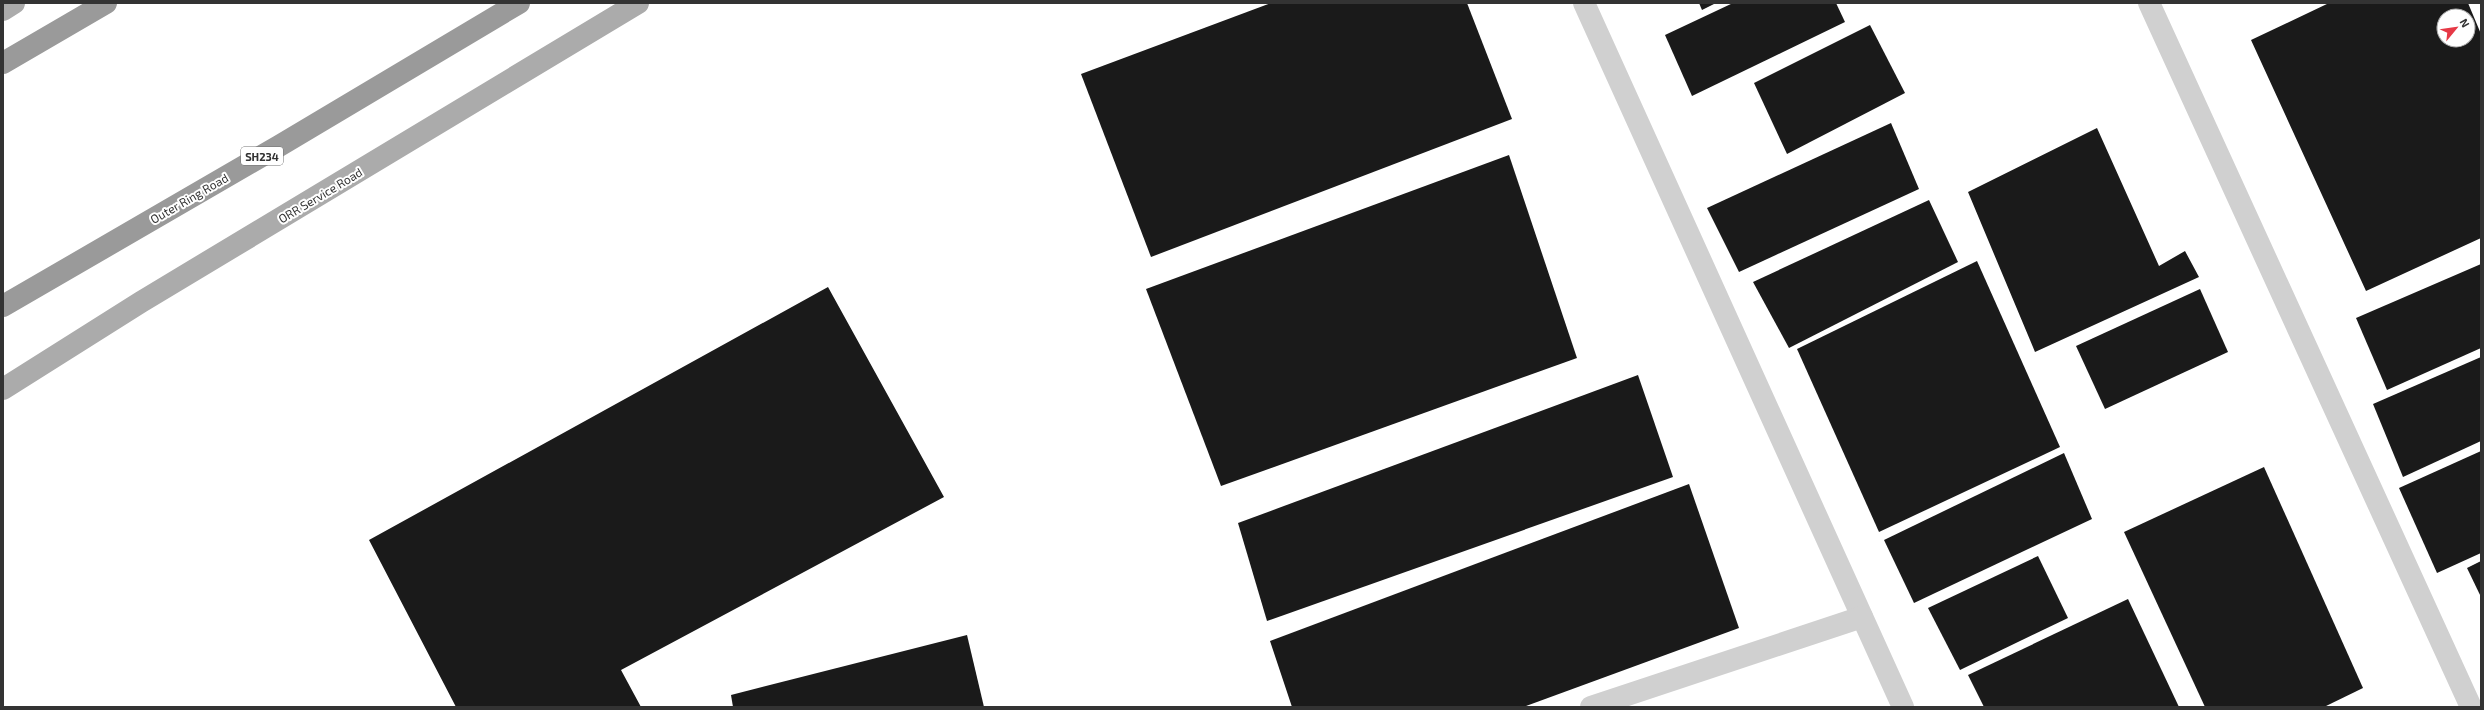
<svg xmlns="http://www.w3.org/2000/svg" width="2484" height="710" font-family="'Exo 2',sans-serif">
	<rect width="100%" height="100%" fill="#fff"/>
	<!-- building -->
	<g fill="#1a1a1a" fill-rule="evenodd">
		<path d="M1271,3H1467L1512,119L1151,257L1081,74Z"/>
		<path d="M1699,3H1716L1702,10Z"/>
		<path d="M1733,3H1836L1845,22L1692,96L1665,35Z"/>
		<path d="M2329,3H2468L2481,34V238L2366,291L2251,40ZM2444,16H2468V40H2444Z"/>
		<path d="M1870,25L1905,93L1787,154L1754,83Z"/>
		<path d="M1891,123L1919,189L1739,272L1707,208Z"/>
		<path d="M2097,128L2159,266L2185,251L2199,277L2035,352L1968,192Z"/>
		<path d="M1509,155L1577,358L1221,486L1146,289Z"/>
		<path d="M1929,200L1958,262L1789,348L1753,282Z"/>
		<path d="M1977,261L2060,447L1879,532L1797,349Z"/>
		<path d="M2481,264V348L2387,390L2356,318Z"/>
		<path d="M828,287L944,497L621,670L641,707H456L369,540Z"/>
		<path d="M2200,289L2228,352L2105,409L2076,346Z"/>
		<path d="M2481,357V441L2403,477L2373,404Z"/>
		<path d="M1638,375L1673,477L1267,621L1238,523Z"/>
		<path d="M2481,451V553L2437,573L2399,488Z"/>
		<path d="M2064,453L2092,519L1914,603L1884,540Z"/>
		<path d="M2264,467L2363,688L2324,707H2205L2124,532Z"/>
		<path d="M1689,484L1739,628L1523,707H1292L1270,641Z"/>
		<path d="M2038,556L2068,618L1960,670L1928,608Z"/>
		<path d="M2481,561V597L2467,568Z"/>
		<path d="M2128,599L2179,707H1984L1968,675Z"/>
		<path d="M967,635L984,707H733L731,695Z"/>
	</g>
	<g fill="none" stroke-linecap="round" stroke-linejoin="round">
		<!-- street -->
		<g stroke="#d0d0d0" stroke-width="22">
			<path d="M1584,3L1903,707"/>
			<path d="M2149,3L2471,707"/>
			<path d="M1591,707L1862,617"/>
		</g>
		<!-- primary -->
		<g stroke="#ababab" stroke-width="22">
			<path d="M3,10L14,3"/>
			<path d="M3,389L141,302L638,3"/>
		</g>
		<!-- highway -->
		<g stroke="#9a9a9a" stroke-width="22">
			<path d="M3,63L106,3"/>
			<path d="M3,306L279,146L519,3"/>
		</g>
	</g>
	<g text-anchor="middle" dominant-baseline="central" stroke-width="4" stroke-linejoin="round" paint-order="stroke">
		<!-- shield labels -->
		<rect fill="#fff" stroke="#707070" stroke-width="1" x="241" y="147" width="42" height="18" rx="3"/>
		<g font-size="11" font-weight="bold" fill="#333">
			<text x="262" y="156">SH234</text>
		</g>
		<!-- street labels -->
		<g font-size="12" fill="#333" stroke="#fff">
			<text transform="translate(320 195) rotate(-31)">ORR Service Road</text>
			<text transform="translate(189 198) rotate(-30)">Outer Ring Road</text>
		</g>
	</g>
	<!-- border -->
	<rect width="2484" height="710" fill="none" stroke="#333333" stroke-width="8"/>
	<!-- north arrow -->
	<g transform="translate(2456 28) rotate(61)"><circle r="19" fill="#ffffff" stroke="#adadad"/>
	<path d="M0-3L7 15L0 10L-7 15Z" fill="#e63946"/>
	<text y="-6" font-size="11" font-weight="bold" text-anchor="middle" fill="#333333">N</text>
	</g>
</svg>
